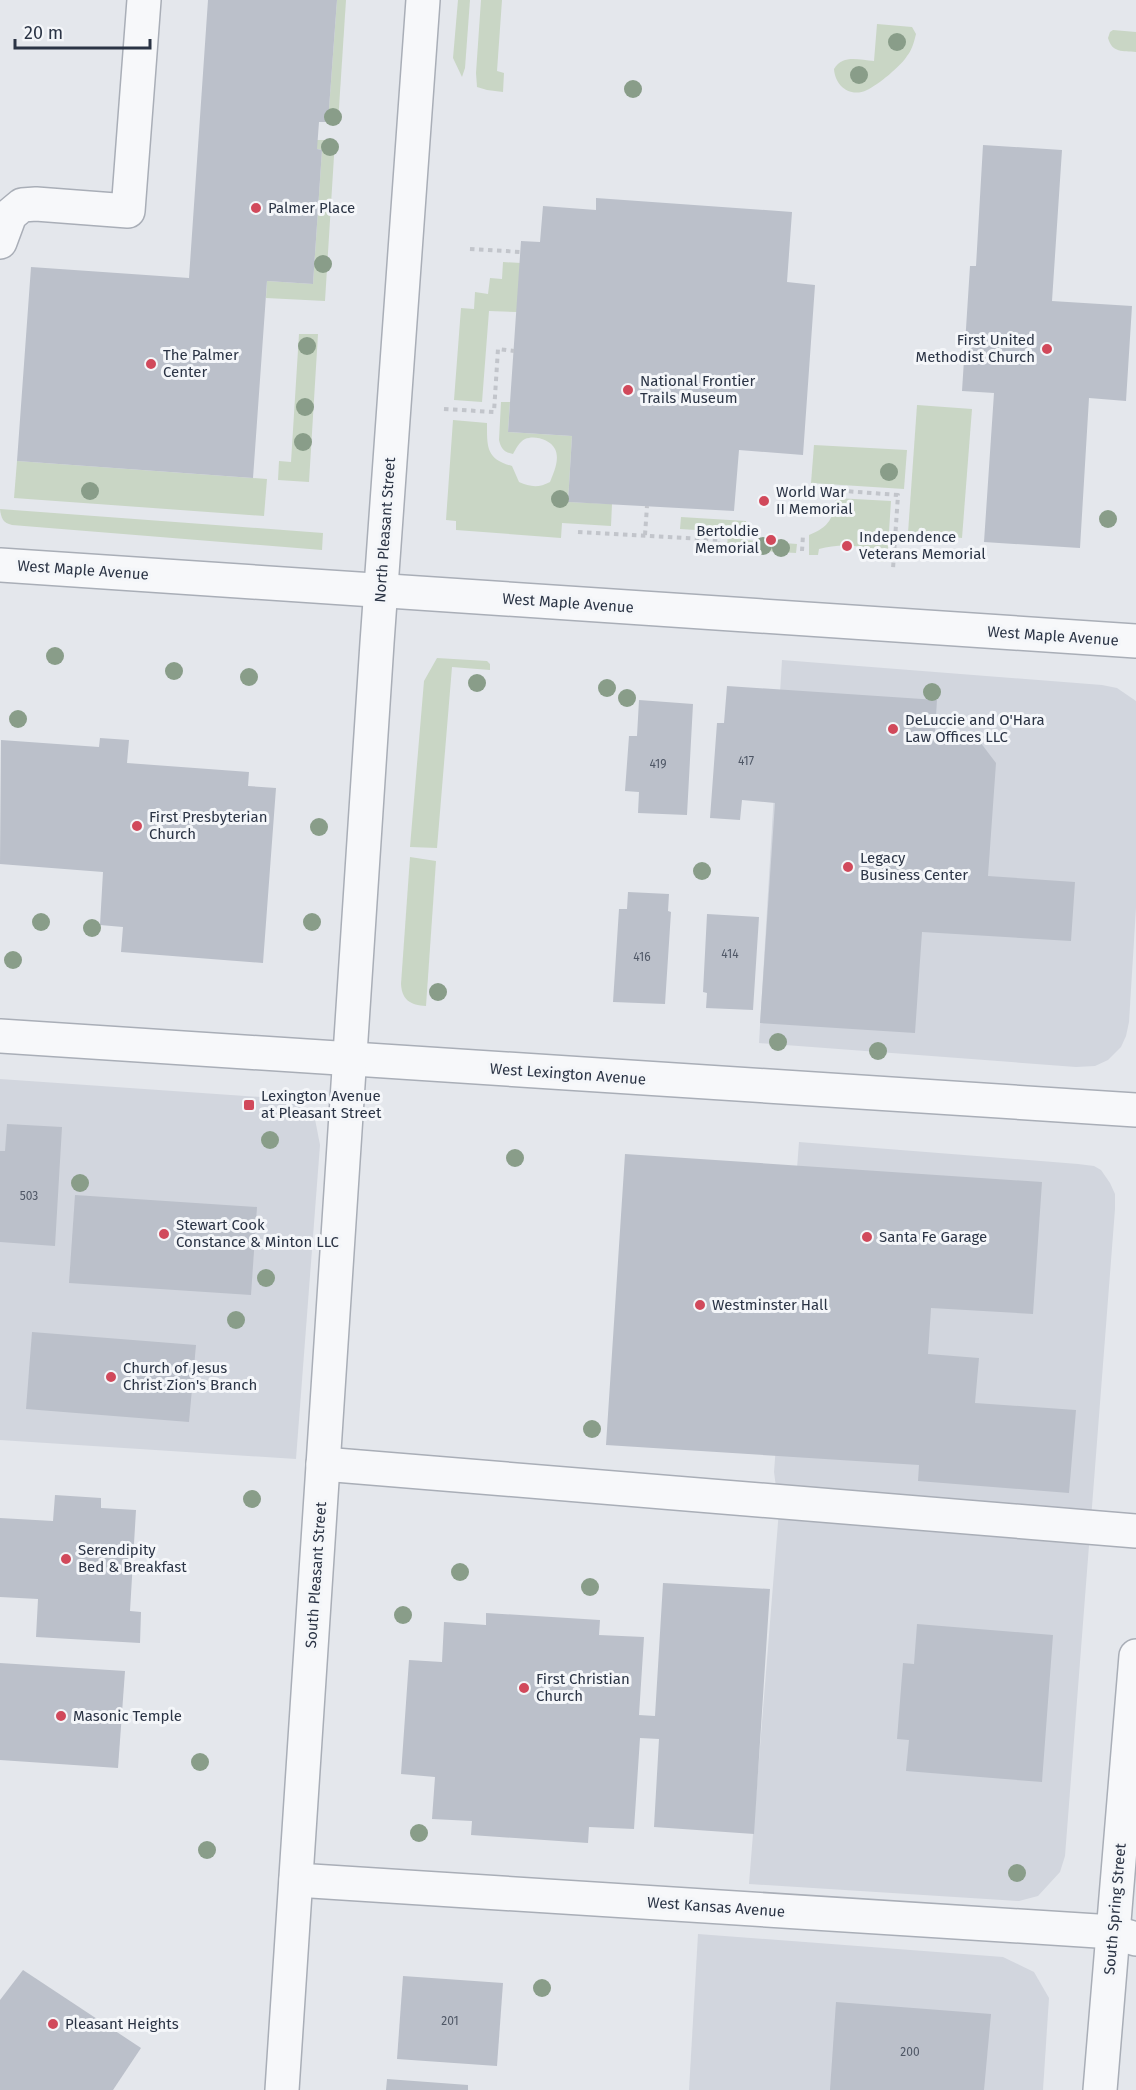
<svg xmlns="http://www.w3.org/2000/svg" width="1136" height="2090" font-family="'Fira Sans',sans-serif">
	<rect width="100%" height="100%" fill="#e4e7ec"/>
	<!-- built -->
	<g fill="#d2d6de">
		<path d="M782,660L1102,685L1117,688L1136,701V908L1129,1022L1126,1036L1121,1047L1108,1060L1095,1066L1076,1067L759,1043Z"/>
		<path d="M0,1079L290,1099L315,1119L320,1145L296,1459L0,1440Z"/>
		<path d="M799,1142L1078,1164L1094,1166L1101,1170L1110,1183L1115,1194V1209L1065,1856L1060,1872L1038,1896L1019,1901L749,1884L779,1510L774,1472Z"/>
		<path d="M698,1934L1003,1957L1034,1972L1049,1998L1043,2090H689Z"/>
	</g>
	<!-- green -->
	<g fill="#c9d6c5">
		<path d="M337,0H346L338,123L328,122Z"/>
		<path d="M458,0H470L465,68L462,77L453,58Z"/>
		<path d="M481,0H502L497,71L504,73L503,92L487,90L477,87L476,73Z"/>
		<path d="M877,24L912,27L916,34C914,42 912,50 907,56C901,66 878,85 867,90C850,98 835,86 834,69C843,54 859,60 874,61Z"/>
		<path d="M1113,30L1136,32V52C1123,51 1112,53 1108,38L1110,32Z"/>
		<path d="M317,140H335L325,301L266,298L267,281L313,284L322,150L317,149Z"/>
		<path d="M503,262L521,263L517,312L489,311L482,402L454,400L461,308L474,309L475,292L488,294L490,278L502,279Z"/>
		<path d="M299,334H318L309,482L278,480L279,461L291,462Z"/>
		<path d="M501,402H510L508,432L572,436L568,502L612,504L611,526L562,523L561,538L456,530V521L446,520L453,420L487,423C487,447 486,459 512,466L519,482C530,487 539,488 550,482C554,472 560,459 555,449C550,439 534,435 525,439C519,442 516,449 513,454C504,452 501,449 499,440Z"/>
		<path d="M917,405L972,409L962,538L908,533Z"/>
		<path d="M814,445L907,450L904,489L811,483Z"/>
		<path d="M17,461L267,479L264,516L14,498Z"/>
		<path d="M836,498L891,501L887,562L878,561L877,552C859,544 838,544 819,549L818,555H809V535C829,527 833,519 836,498Z"/>
		<path d="M0,509L323,533L322,550L12,525C3,523 1,518 0,509Z"/>
		<path d="M681,517L746,521L745,540L797,544L796,553L727,549L728,532L680,529Z"/>
		<path d="M437,658L487,661L490,664V670L452,667L437,848L410,847L424,681Z"/>
		<path d="M410,857L436,861L426,1006C410,1005 402,1000 401,984Z"/>
	</g>
	<!-- building -->
	<g fill="#bbc0ca">
		<path d="M208,0H337L328,122H319L317,149L322,150L313,284L267,281L253,478L17,461L31,267L189,278Z"/>
		<path d="M983,145L1062,150L1052,301L1132,306L1126,401L1089,398L1080,548L984,542L994,393L962,391L970,266H976Z"/>
		<path d="M596,198L792,212L787,282L815,285L803,455L739,450L734,511L568,502L572,436L508,432L521,241L540,242L543,206L596,210Z"/>
		<path d="M727,686L937,700L935,731L974,734L996,763L988,876L1075,882L1071,941L922,932L915,1033L760,1023L775,803L742,800L740,820L710,818L717,723H724Z"/>
		<path d="M639,700L693,704L687,815L638,813L639,792L625,791L629,736H637Z"/>
		<path d="M100,738L129,740L127,763L249,772L248,786L276,788L263,963L121,952L123,927L100,925L103,872L0,864L1,740L99,747Z"/>
		<path d="M628,892L669,894L668,911L671,912L665,1004L613,1002L619,909H627Z"/>
		<path d="M707,914L759,917L753,1010L706,1008L707,993L703,992Z"/>
		<path d="M7,1124L62,1127L55,1246L0,1242V1151H5Z"/>
		<path d="M625,1154L1042,1182L1033,1314L931,1308L928,1354L979,1358L975,1403L1076,1410L1069,1493L918,1481L919,1465L606,1445Z"/>
		<path d="M75,1195L257,1207L251,1295L69,1283Z"/>
		<path d="M32,1332L196,1345L189,1422L26,1409Z"/>
		<path d="M55,1495L101,1498V1508L136,1510L130,1611L141,1612L140,1643L36,1637L38,1599L0,1597V1518L53,1521Z"/>
		<path d="M663,1583L770,1589L754,1834L654,1827L659,1739L640,1738L634,1829L589,1827L588,1843L471,1835L472,1821L432,1819L435,1777L401,1774L409,1660L442,1662L444,1622L486,1625V1613L600,1620L599,1635L644,1637L639,1715L655,1716Z"/>
		<path d="M917,1624L1053,1635L1042,1782L906,1771L909,1740L897,1739L903,1663L914,1664Z"/>
		<path d="M0,1663L125,1671L118,1768L0,1760Z"/>
		<path d="M23,1970L141,2048L113,2090H0V2000Z"/>
		<path d="M403,1976L503,1983L497,2066L397,2059Z"/>
		<path d="M836,2002L991,2014L984,2090H830Z"/>
		<path d="M387,2079L468,2085V2090H386Z"/>
	</g>
	<g fill="none" stroke-linecap="round" stroke-linejoin="round">
		<!-- minor casing -->
		<g stroke="#a9aeb7" stroke-width="36">
			<g id="minor">
				<path d="M0,242L10,215L22,205L36,204L128,211L144,0"/>
				<path d="M0,565L1136,641"/>
				<path d="M0,1036L1136,1110"/>
				<path d="M323,1464L1136,1531"/>
				<path d="M296,1880L1113,1932L1136,1939"/>
				<path d="M282,2090L377,643L423,0"/>
				<path d="M1100,2090L1136,1656"/>
			</g>
		</g>
		<!-- path -->
		<g stroke="#c2c5cb" stroke-width="4" stroke-dasharray="4.5 4.5" stroke-linecap="butt">
			<path d="M470,249L521,252"/>
			<path d="M444,409L494,412L498,349L514,351"/>
			<path d="M831,490L898,495L893,569"/>
			<path d="M578,532L720,540L718,557"/>
			<path d="M645,535L647,506"/>
			<path d="M802,551L803,535"/>
		</g>
		<!-- minor -->
		<use href="#minor" stroke="#f7f8fa" stroke-width="33"/>
	</g>
	<!-- trees -->
	<g fill="#899d89">
		<circle cx="897" cy="42" r="9"/>
		<circle cx="859" cy="75" r="9"/>
		<circle cx="633" cy="89" r="9"/>
		<circle cx="333" cy="117" r="9"/>
		<circle cx="330" cy="147" r="9"/>
		<circle cx="323" cy="264" r="9"/>
		<circle cx="307" cy="346" r="9"/>
		<circle cx="305" cy="407" r="9"/>
		<circle cx="303" cy="442" r="9"/>
		<circle cx="889" cy="472" r="9"/>
		<circle cx="90" cy="491" r="9"/>
		<circle cx="560" cy="499" r="9"/>
		<circle cx="1108" cy="519" r="9"/>
		<circle cx="763" cy="546" r="9"/>
		<circle cx="781" cy="548" r="9"/>
		<circle cx="55" cy="656" r="9"/>
		<circle cx="174" cy="671" r="9"/>
		<circle cx="249" cy="677" r="9"/>
		<circle cx="477" cy="683" r="9"/>
		<circle cx="607" cy="688" r="9"/>
		<circle cx="932" cy="692" r="9"/>
		<circle cx="627" cy="698" r="9"/>
		<circle cx="18" cy="719" r="9"/>
		<circle cx="319" cy="827" r="9"/>
		<circle cx="702" cy="871" r="9"/>
		<circle cx="41" cy="922" r="9"/>
		<circle cx="312" cy="922" r="9"/>
		<circle cx="92" cy="928" r="9"/>
		<circle cx="13" cy="960" r="9"/>
		<circle cx="438" cy="992" r="9"/>
		<circle cx="778" cy="1042" r="9"/>
		<circle cx="878" cy="1051" r="9"/>
		<circle cx="270" cy="1140" r="9"/>
		<circle cx="515" cy="1158" r="9"/>
		<circle cx="80" cy="1183" r="9"/>
		<circle cx="266" cy="1278" r="9"/>
		<circle cx="236" cy="1320" r="9"/>
		<circle cx="592" cy="1429" r="9"/>
		<circle cx="252" cy="1499" r="9"/>
		<circle cx="460" cy="1572" r="9"/>
		<circle cx="590" cy="1587" r="9"/>
		<circle cx="403" cy="1615" r="9"/>
		<circle cx="200" cy="1762" r="9"/>
		<circle cx="419" cy="1833" r="9"/>
		<circle cx="207" cy="1850" r="9"/>
		<circle cx="1017" cy="1873" r="9"/>
		<circle cx="542" cy="1988" r="9"/>
	</g>
	<!-- markers -->
	<g fill="#d1495b" stroke="#f4f6f9" stroke-width="2">
		<circle cx="256" cy="208" r="6"/>
		<circle cx="1047" cy="349" r="6"/>
		<circle cx="151" cy="364" r="6"/>
		<circle cx="628" cy="390" r="6"/>
		<circle cx="764" cy="501" r="6"/>
		<circle cx="771" cy="540" r="6"/>
		<circle cx="847" cy="546" r="6"/>
		<circle cx="893" cy="729" r="6"/>
		<circle cx="137" cy="826" r="6"/>
		<circle cx="848" cy="867" r="6"/>
		<rect x="243" y="1099" width="12" height="12" rx="3"/>
		<circle cx="164" cy="1234" r="6"/>
		<circle cx="867" cy="1237" r="6"/>
		<circle cx="700" cy="1305" r="6"/>
		<circle cx="111" cy="1377" r="6"/>
		<circle cx="66" cy="1559" r="6"/>
		<circle cx="524" cy="1688" r="6"/>
		<circle cx="61" cy="1716" r="6"/>
		<circle cx="53" cy="2024" r="6"/>
	</g>
	<g text-anchor="middle" dominant-baseline="central" stroke-width="6" stroke-linejoin="round" paint-order="stroke">
		<!-- number labels -->
		<g font-size="12" fill="#4f5766">
			<text x="746" y="761">417</text>
			<text x="658" y="764">419</text>
			<text x="730" y="954">414</text>
			<text x="642" y="957">416</text>
			<text x="29" y="1196">503</text>
			<text x="450" y="2021">201</text>
			<text x="910" y="2052">200</text>
		</g>
		<!-- poi labels -->
		<g font-size="15" fill="#2b3445" stroke="#f4f6f9" text-anchor="start">
			<text x="268" y="208">Palmer Place</text>
			<text x="1035" y="340" text-anchor="end">First United<tspan x="1035" dy="17">Methodist Church</tspan></text>
			<text x="163" y="355">The Palmer<tspan x="163" dy="17">Center</tspan></text>
			<text x="640" y="381">National Frontier<tspan x="640" dy="17">Trails Museum</tspan></text>
			<text x="776" y="492">World War<tspan x="776" dy="17">II Memorial</tspan></text>
			<text x="759" y="531" text-anchor="end">Bertoldie<tspan x="759" dy="17">Memorial</tspan></text>
			<text x="859" y="537">Independence<tspan x="859" dy="17">Veterans Memorial</tspan></text>
			<text x="905" y="720">DeLuccie and O'Hara<tspan x="905" dy="17">Law Offices LLC</tspan></text>
			<text x="149" y="817">First Presbyterian<tspan x="149" dy="17">Church</tspan></text>
			<text x="860" y="858">Legacy<tspan x="860" dy="17">Business Center</tspan></text>
			<text x="261" y="1096">Lexington Avenue<tspan x="261" dy="17">at Pleasant Street</tspan></text>
			<text x="176" y="1225">Stewart Cook<tspan x="176" dy="17">Constance &amp; Minton LLC</tspan></text>
			<text x="879" y="1237">Santa Fe Garage</text>
			<text x="712" y="1305">Westminster Hall</text>
			<text x="123" y="1368">Church of Jesus<tspan x="123" dy="17">Christ Zion's Branch</tspan></text>
			<text x="78" y="1550">Serendipity<tspan x="78" dy="17">Bed &amp; Breakfast</tspan></text>
			<text x="536" y="1679">First Christian<tspan x="536" dy="17">Church</tspan></text>
			<text x="73" y="1716">Masonic Temple</text>
			<text x="65" y="2024">Pleasant Heights</text>
		</g>
		<!-- street labels -->
		<g font-size="15" fill="#2b3445" stroke="#f4f6f9">
			<text transform="translate(385 530) rotate(-86)">North Pleasant Street</text>
			<text transform="translate(83 570) rotate(4)">West Maple Avenue</text>
			<text transform="translate(568 603) rotate(4)">West Maple Avenue</text>
			<text transform="translate(1053 636) rotate(4)">West Maple Avenue</text>
			<text transform="translate(568 1074) rotate(4)">West Lexington Avenue</text>
			<text transform="translate(316 1575) rotate(-86)">South Pleasant Street</text>
			<text transform="translate(716 1907) rotate(4)">West Kansas Avenue</text>
			<text transform="translate(1115 1909) rotate(-85)">South Spring Street</text>
		</g>
	</g>
	<!-- scale -->
	<path d="M15 39v9h135v-9" fill="none" stroke="#2b3445" stroke-width="3"/>
	<text x="24" y="39" font-size="18" fill="#2b3445" stroke="#f4f6f9" stroke-width="4.5" paint-order="stroke">20 m</text>
</svg>
